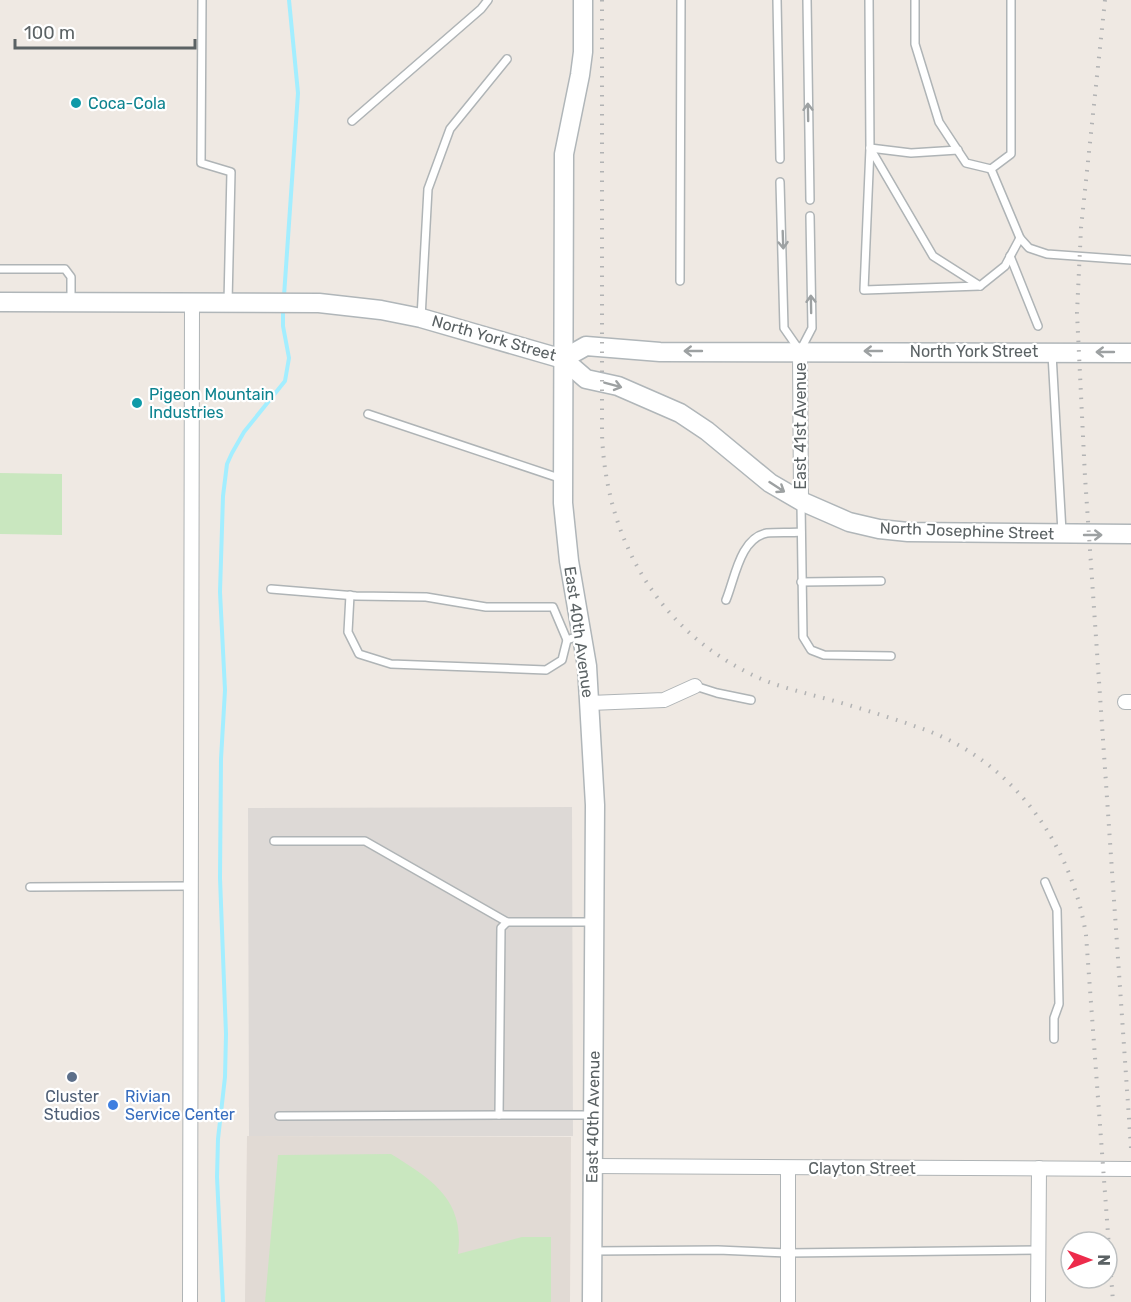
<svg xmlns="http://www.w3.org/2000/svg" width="1131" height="1302" font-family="Rubik,sans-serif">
	<rect width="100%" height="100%" fill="#efe9e3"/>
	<!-- industrial -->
	<path fill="#ddd9d6" d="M572,807L573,1136H249L248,808Z"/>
	<!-- education -->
	<path fill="#e1dad4" d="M247,1136L571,1137L570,1302H245Z"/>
	<!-- green -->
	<g fill="#c9e7bf">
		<path d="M0,473L62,474V535L0,534Z"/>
		<path d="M391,1154C433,1180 465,1200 458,1254L522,1237H551V1302H265L278,1155Z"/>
	</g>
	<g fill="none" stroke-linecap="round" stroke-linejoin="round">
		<!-- stream -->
		<g stroke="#a3eeff" stroke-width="4">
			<path d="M284,296L298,93L289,0"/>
			<path d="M223,1302L217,1177L218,1139L225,1077L226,1034L220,878L221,759L225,690L220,592L223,496L227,464L232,453L244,432L285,381L289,358L283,326V307"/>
		</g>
		<!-- lane casing -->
		<g stroke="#afb4b6" stroke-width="10">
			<g id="lane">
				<path d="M202,0L201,163L231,172L228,302"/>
				<path d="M777,0L780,159"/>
				<path d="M807,0L810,200"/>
				<path d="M869,0L870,148L864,290L980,286L1005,266L1020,238"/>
				<path d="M915,0V44L939,122L966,163L991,169L1011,154V0"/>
				<path d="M352,121L481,9L488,0"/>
				<path d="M870,148L933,256L980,286"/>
				<path d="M870,148L911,153L958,150"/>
				<path d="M991,169L1020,238L1029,248L1047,254L1131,260"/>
				<path d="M780,182L784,328L800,351L812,328L810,216"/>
				<path d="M1010,256L1038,326"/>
				<path d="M0,269H65L71,277V301"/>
				<path d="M680,281L681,0"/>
				<path d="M421,318L428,189L450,129L507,59"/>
				<path d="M1052,354L1062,532"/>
				<path d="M368,414L562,479"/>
				<path d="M801,504L803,637L811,650L824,655L891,656"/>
				<path d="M801,582L881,581"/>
				<path d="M271,589L356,596L426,597L486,607H553L567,640"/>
				<path d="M350,595L348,632L359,654L391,664L546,670L562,660L567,640L581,635"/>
				<path d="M726,600C735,578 740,538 767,533C778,532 790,533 801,532"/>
				<path d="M695,686L717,693L751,700"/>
				<path d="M274,841H365L507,922"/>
				<path d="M1045,882L1057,910L1059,1004L1054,1018V1039"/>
				<path d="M30,887L190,886"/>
				<path d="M591,1115H499L501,928L507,922H592"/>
				<path d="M279,1116L499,1115"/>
				<path d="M594,1251L718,1250L788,1253L1038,1250"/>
			</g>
		</g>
		<!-- street casing -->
		<g stroke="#afb4b6" stroke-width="16">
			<g id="street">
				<path d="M800,351L801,501"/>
				<path d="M1125,702H1131"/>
				<path d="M590,703L664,700L695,686"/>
				<path d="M593,1166L1131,1169"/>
				<path d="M190,1302L192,303"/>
				<path d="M788,1302V1168"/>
				<path d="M1038,1302L1039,1168"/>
			</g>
		</g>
		<!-- secondary casing -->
		<g stroke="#b0b6b9" stroke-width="21">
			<g id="secondary">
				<path d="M583,0V52L580,75L564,154L563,503L569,561L587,666L595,805L592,1302"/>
				<path d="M0,302L319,303L381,310L421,318L563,359L586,346L660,352L1131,353"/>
				<path d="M563,359L586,379L618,386L680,413L707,431L770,483L801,501L849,522L879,529L908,532L1131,534"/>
			</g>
		</g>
		<!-- lane -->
		<use href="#lane" stroke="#fff" stroke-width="7"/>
		<!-- street -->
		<use href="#street" stroke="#fff" stroke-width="14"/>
		<!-- secondary -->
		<use href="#secondary" stroke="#fff" stroke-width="18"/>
		<!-- rail -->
		<g stroke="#b2b3b4" stroke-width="4" stroke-dasharray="1.5 8" stroke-linecap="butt">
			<path d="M602,0V434C606,544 663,638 766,681C787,689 809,694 831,700C863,709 895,719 926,730C1014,763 1072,845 1086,935L1113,1302"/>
			<path d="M1105,0L1081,228L1077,313L1085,477L1131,1148"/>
		</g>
	</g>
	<!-- one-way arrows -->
	<defs><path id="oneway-shaft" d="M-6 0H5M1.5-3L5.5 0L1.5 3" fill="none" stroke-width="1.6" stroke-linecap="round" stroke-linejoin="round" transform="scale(1.5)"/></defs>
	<g stroke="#9da1a2">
		<use href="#oneway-shaft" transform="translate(808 112) rotate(-91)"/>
		<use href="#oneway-shaft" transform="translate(783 240) rotate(88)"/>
		<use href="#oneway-shaft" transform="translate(811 304) rotate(-91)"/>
		<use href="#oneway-shaft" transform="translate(693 351) rotate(180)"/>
		<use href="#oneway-shaft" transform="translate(873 351) rotate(-180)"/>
		<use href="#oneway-shaft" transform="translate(1105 352) rotate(-180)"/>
		<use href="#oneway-shaft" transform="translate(613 385) rotate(15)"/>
		<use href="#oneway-shaft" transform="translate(777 487) rotate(33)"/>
		<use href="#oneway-shaft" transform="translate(1093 535)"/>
	</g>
	<!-- markers -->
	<g fill="#0f9aa8" stroke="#fff" stroke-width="2">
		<circle cx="76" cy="103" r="6"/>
		<circle cx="137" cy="403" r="6"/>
	</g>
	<circle fill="#5c6f8a" stroke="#fff" stroke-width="2" cx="72" cy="1077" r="6"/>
	<circle fill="#3f7fe0" stroke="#fff" stroke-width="2" cx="113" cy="1105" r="6"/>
	<g text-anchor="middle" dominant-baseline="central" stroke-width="4.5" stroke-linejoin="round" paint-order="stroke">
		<!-- culture labels -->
		<g font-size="16" fill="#0d838f" stroke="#fff" text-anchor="start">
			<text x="88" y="103">Coca-Cola</text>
			<text x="149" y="394">Pigeon Mountain<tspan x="149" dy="18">Industries</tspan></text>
		</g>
		<!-- street labels -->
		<g font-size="16" fill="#5b6264" stroke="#fff">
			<text transform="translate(494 338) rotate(16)">North York Street</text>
			<text x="974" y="351">North York Street</text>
			<text transform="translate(800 426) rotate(-90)">East 41st Avenue</text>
			<text transform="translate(967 531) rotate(2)">North Josephine Street</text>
			<text transform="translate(579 632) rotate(82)">East 40th Avenue</text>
			<text transform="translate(593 1117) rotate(-89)">East 40th Avenue</text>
			<text x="862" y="1168">Clayton Street</text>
		</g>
		<!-- service labels -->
		<g font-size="16" fill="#4e5e75" stroke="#fff">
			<text x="72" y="1096">Cluster<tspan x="72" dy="18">Studios</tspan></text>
		</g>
		<!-- shop labels -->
		<g font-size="16" fill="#366cbe" stroke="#fff" text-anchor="start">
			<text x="125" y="1096">Rivian<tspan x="125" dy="18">Service Center</tspan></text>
		</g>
	</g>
	<!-- north arrow -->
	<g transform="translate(1089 1260) rotate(90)"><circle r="28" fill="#ffffff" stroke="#bdc0c1" stroke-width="1.5"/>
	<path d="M0-4.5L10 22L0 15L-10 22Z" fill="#ed2b4b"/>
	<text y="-9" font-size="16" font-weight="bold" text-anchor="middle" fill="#5b6264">N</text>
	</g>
	<!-- scale -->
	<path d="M15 39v9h180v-9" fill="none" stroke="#5b6264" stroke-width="3"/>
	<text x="24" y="39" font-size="18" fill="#5b6264" stroke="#ffffff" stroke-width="4.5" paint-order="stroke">100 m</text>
</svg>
